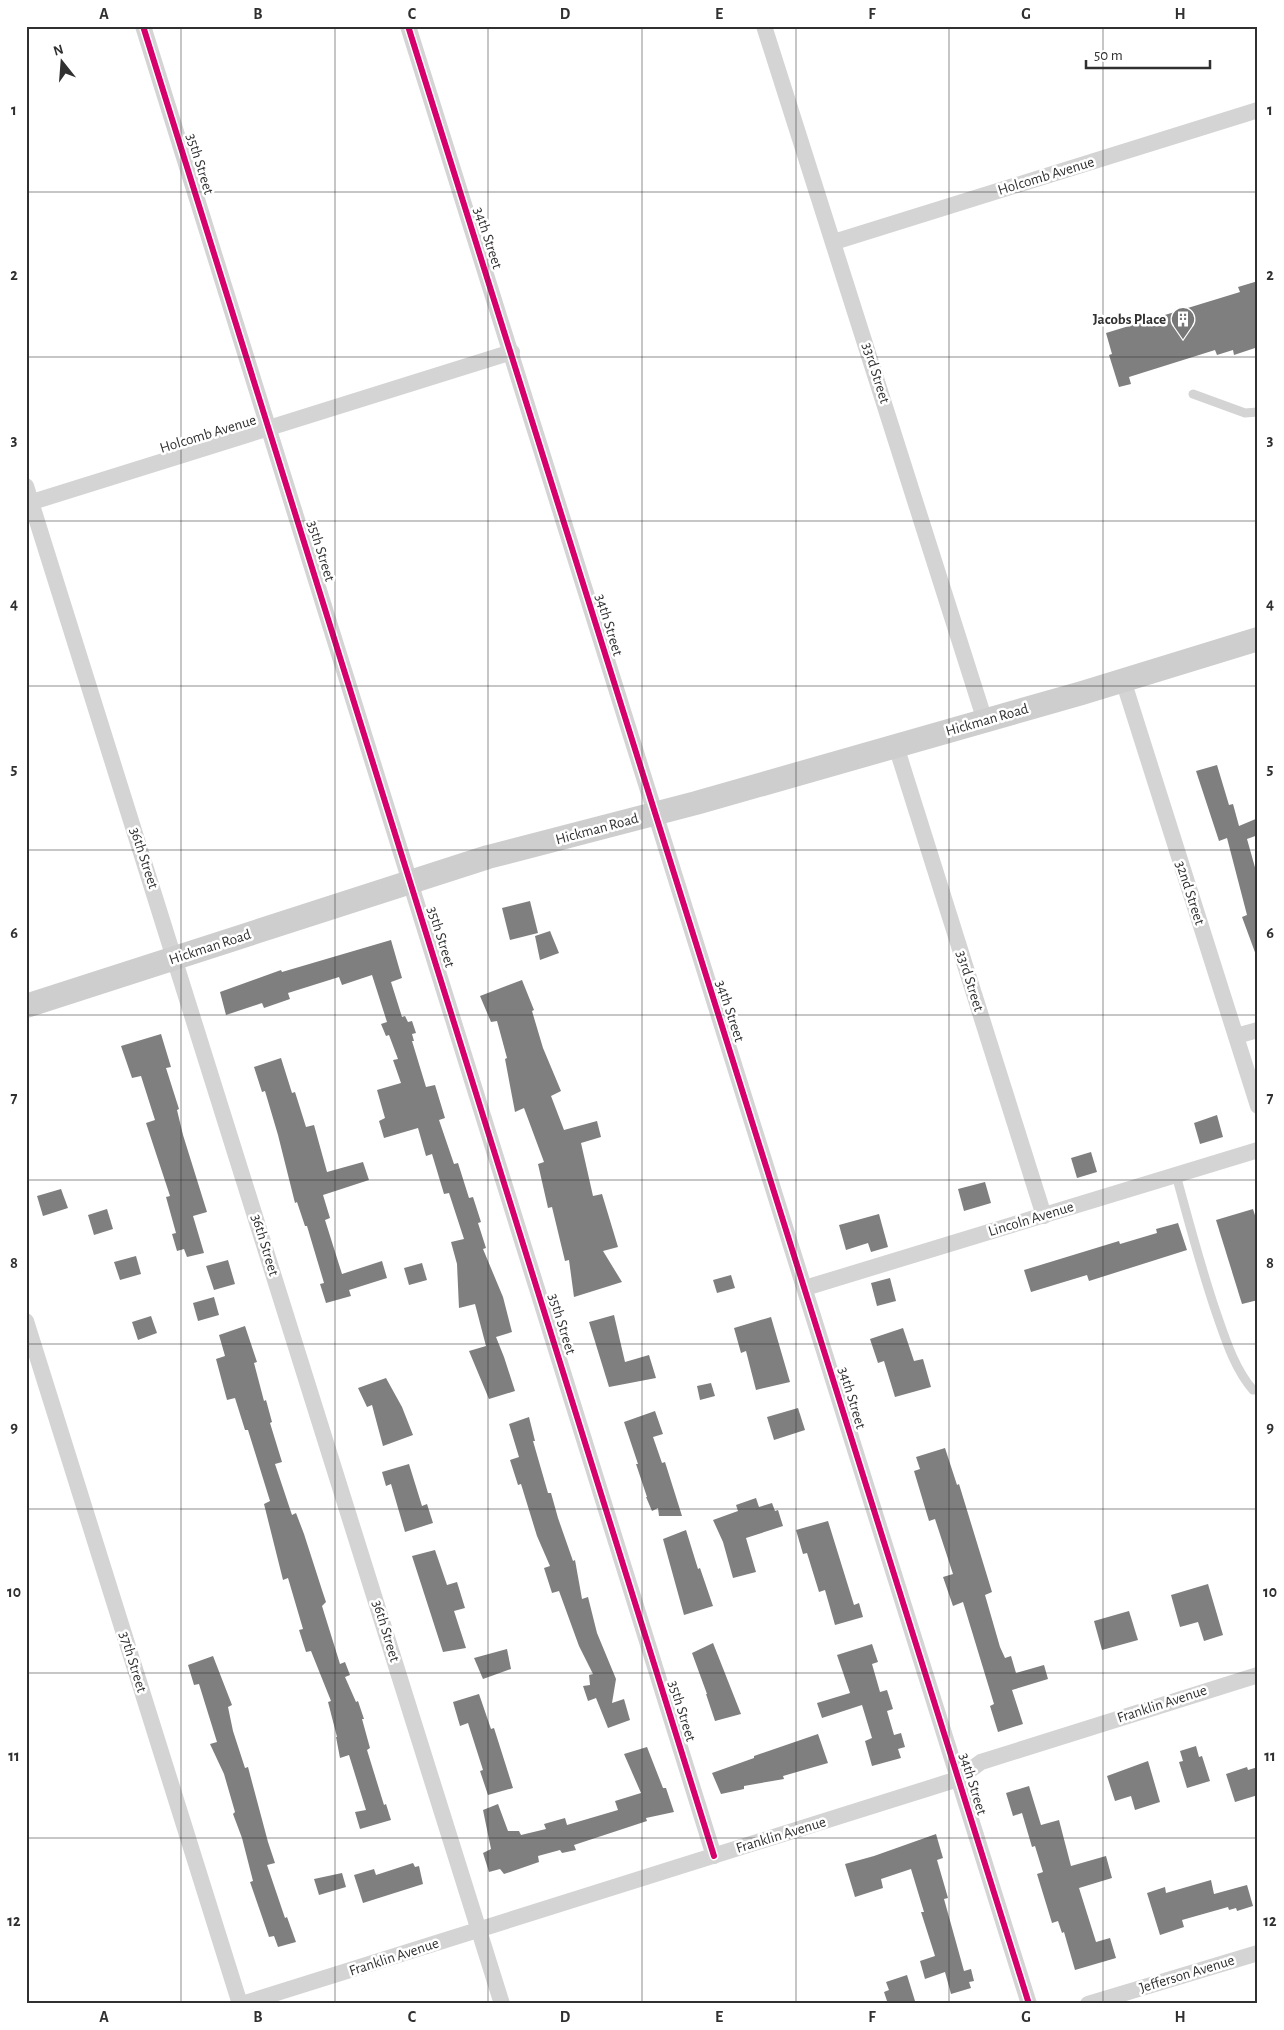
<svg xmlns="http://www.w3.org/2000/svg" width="1284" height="2030" font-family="'Alegreya Sans',sans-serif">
	<rect width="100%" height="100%" fill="#fff"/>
	<!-- building -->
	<g fill="#7f7f7f">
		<path d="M1258,281V347L1234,355L1233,350L1217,355L1215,350L1129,377L1131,384L1119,387L1109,355L1112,354L1106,333L1240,292L1238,287Z"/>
		<path d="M1217,765L1229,805L1233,804L1239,826L1258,818V835L1247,839L1258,878V955H1256L1242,917L1247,915L1227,838L1219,841L1196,771Z"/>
		<path d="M530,901L538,933L510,940L502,908Z"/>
		<path d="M550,931L559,953L540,960L535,936Z"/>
		<path d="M391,940L402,978L391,982L402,1017L405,1016L408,1022L412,1021L416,1033L412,1034L414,1041H412L426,1087L435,1085L445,1118L439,1120L454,1164L458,1163L469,1198L473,1197L481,1222L478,1223L486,1248L483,1249L503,1297L512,1332L496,1337L504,1357L515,1391L489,1399L469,1351L486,1346L475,1304L459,1308L457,1264L451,1242L464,1239L449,1193L444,1194L432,1154L426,1156L418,1128L384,1138L379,1121L385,1118L377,1090L401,1083L393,1060L398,1059L389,1035L386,1036L381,1024L387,1022L372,975L342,985L339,977L288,993L290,999L264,1008L262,1003L226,1015L220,992L281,970L282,972Z"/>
		<path d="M522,980L534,1010L532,1011L543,1048L561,1091L551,1096L564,1130L597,1121L601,1137L581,1143L593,1196L602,1194L618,1247L603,1251L622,1282L574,1297L569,1260L565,1261L552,1207L548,1208L538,1164L544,1162L524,1108L515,1112L505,1059L507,1058L497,1021L491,1022L480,996Z"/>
		<path d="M161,1034L171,1067L166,1068L179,1109L177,1110L183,1135L207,1212L193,1216L204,1253L187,1257L184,1249L177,1251L172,1234L176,1233L166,1197L170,1196L146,1123L155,1120L141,1076L132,1078L121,1046Z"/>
		<path d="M281,1058L292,1093L295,1092L306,1127L314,1125L327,1172L363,1162L369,1180L323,1195L330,1218L325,1220L342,1274L382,1261L387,1278L349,1290L351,1296L326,1303L320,1284L324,1283L307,1226H305L297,1202L295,1203L278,1135L265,1091L262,1092L254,1067Z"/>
		<path d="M1217,1115L1223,1137L1200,1144L1194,1123Z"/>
		<path d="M1091,1152L1097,1172L1077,1178L1071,1158Z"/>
		<path d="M985,1182L991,1203L964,1211L958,1189Z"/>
		<path d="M61,1189L68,1208L43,1216L37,1196Z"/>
		<path d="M107,1209L113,1229L94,1235L88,1215Z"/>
		<path d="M1253,1209L1258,1225V1300L1242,1304L1216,1220Z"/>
		<path d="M879,1214L888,1247L871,1252L868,1243L846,1250L839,1225Z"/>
		<path d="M1178,1223L1187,1250L1089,1281L1087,1275L1031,1292L1024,1270L1119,1241L1120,1244L1157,1233L1156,1229Z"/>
		<path d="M136,1256L141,1274L120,1280L114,1262Z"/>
		<path d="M228,1260L235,1284L214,1290L206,1266Z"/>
		<path d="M422,1263L427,1280L409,1285L404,1268Z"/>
		<path d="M731,1275L735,1288L717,1293L713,1280Z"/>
		<path d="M890,1278L896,1301L877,1306L871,1283Z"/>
		<path d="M214,1297L219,1315L198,1321L193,1303Z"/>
		<path d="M614,1315L625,1362L649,1355L656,1378L609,1387L589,1322Z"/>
		<path d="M151,1316L157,1333L138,1340L132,1322Z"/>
		<path d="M771,1317L790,1382L756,1390L746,1351L741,1353L734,1328Z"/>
		<path d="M245,1326L257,1362L254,1363L264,1401L266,1400L272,1422L270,1423L282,1462L275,1464L292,1515L296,1513L304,1534L322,1590L326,1602L322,1606L340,1664L345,1662L350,1675L345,1677L356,1702L358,1701L364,1719H362L370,1748L367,1750L384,1805L386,1804L391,1820L360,1829L355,1812L366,1810L349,1755L340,1758L336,1737H337L328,1702L331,1701L311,1651L306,1652L299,1630L303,1629L288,1578L283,1580L264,1504L270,1501L248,1430H245L235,1398L227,1400L216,1359L225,1356L219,1335Z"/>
		<path d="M903,1328L914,1361L923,1359L931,1387L895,1397L884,1361L878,1363L870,1339Z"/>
		<path d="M386,1378L402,1407L413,1435L383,1446L372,1405L367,1407L358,1388Z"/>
		<path d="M711,1383L715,1396L700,1400L697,1386Z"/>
		<path d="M798,1408L805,1430L774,1440L767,1417Z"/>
		<path d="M655,1411L663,1434L653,1437L662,1463L665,1462L682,1516H659L658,1508L652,1511L646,1497H647L636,1464H638L624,1422Z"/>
		<path d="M529,1417L535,1441H533L548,1493H551L558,1518L573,1561L575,1560L582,1599L588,1597L597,1633L616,1679L612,1703L624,1699L630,1720L608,1728L596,1698L588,1701L583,1686L590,1685L589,1675L593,1674L579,1646L559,1591L552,1593L544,1568L550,1566L537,1536L521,1484L518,1485L510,1460L519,1457L509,1424Z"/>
		<path d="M945,1448L957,1485L959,1484L992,1592L985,1595L1000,1647L1005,1658L1011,1656L1016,1673L1044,1665L1048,1679L1012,1690L1023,1724L998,1732L990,1706L994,1704L963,1602L953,1606L943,1577L953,1574L935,1519L929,1521L914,1471L920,1469L916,1457Z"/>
		<path d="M409,1464L422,1506L427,1504L433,1523L405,1532L391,1484L386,1486L382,1472Z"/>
		<path d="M756,1498L759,1507L772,1503L775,1511L778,1510L783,1526L746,1538L756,1572L733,1578L723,1542L713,1520L738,1511L736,1505Z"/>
		<path d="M828,1521L854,1605L859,1603L863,1617L835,1625L825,1590L819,1592L807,1553L803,1554L796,1530Z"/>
		<path d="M686,1530L698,1569L700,1568L713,1606L684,1615L663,1539Z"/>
		<path d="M435,1550L447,1585L457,1582L465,1608L454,1611L466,1648L443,1652L412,1556Z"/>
		<path d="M1208,1584L1223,1635L1204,1641L1198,1622L1180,1627L1171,1595Z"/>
		<path d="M1129,1611L1138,1640L1102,1650L1094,1621Z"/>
		<path d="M713,1643L741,1714L715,1721L706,1694H707L692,1653Z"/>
		<path d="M872,1644L878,1662L872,1664L880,1692L887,1690L893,1709L887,1711L894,1735L901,1733L905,1747L898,1749L901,1758L872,1766L865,1741L872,1738L862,1705L822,1718L817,1703L850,1693L837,1655Z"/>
		<path d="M507,1649L511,1669L483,1679L474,1658Z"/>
		<path d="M213,1656L232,1705L228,1707L233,1731L245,1768L248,1767L268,1842L275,1863L267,1865L285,1918L287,1917L296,1942L278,1947L274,1936L269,1937L250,1882L253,1881L242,1838L233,1814L235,1812L224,1774L210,1744L217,1742L199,1684L194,1685L188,1665Z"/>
		<path d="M479,1694L491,1729L494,1728L513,1788L488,1795L480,1771L483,1770L468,1723L460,1726L453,1702Z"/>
		<path d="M818,1734L828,1763L783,1776L784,1779L744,1786V1789L721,1794L712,1773L754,1758V1756Z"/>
		<path d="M1196,1746L1199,1757L1202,1756L1210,1781L1187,1788L1179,1762L1183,1761L1180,1751Z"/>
		<path d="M647,1747L663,1788H666L674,1812L646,1818L647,1821L574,1845L576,1850L562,1853L560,1850L538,1856L539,1862L504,1874L500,1869L489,1872L483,1853L491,1849L483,1810L498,1804L508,1831H519L521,1835L546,1829L544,1824L565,1818L567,1825L618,1810L615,1801L641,1793L624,1754Z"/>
		<path d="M1148,1761L1160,1802L1135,1810L1131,1796L1115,1801L1107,1776Z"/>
		<path d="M1247,1767L1248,1770L1258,1767V1795L1235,1802L1226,1774Z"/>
		<path d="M1029,1786L1041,1825L1059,1820L1071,1866L1106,1856L1112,1878L1079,1888L1096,1942L1110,1938L1116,1958L1075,1970L1064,1932L1062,1933L1058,1921L1052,1923L1037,1874L1043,1872L1035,1846L1032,1847L1022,1813L1013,1816L1006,1793Z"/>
		<path d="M936,1834L943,1858L937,1860L948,1898L944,1899L964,1971L971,1969L974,1981L969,1982L971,1988L951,1994L945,1972L925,1979L920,1961L935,1956L921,1912H924L911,1869L881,1879L883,1888L855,1897L845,1864L874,1856Z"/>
		<path d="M413,1863L415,1867L419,1866L423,1884L363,1903L354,1875L374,1869L376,1875Z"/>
		<path d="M342,1873L346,1887L319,1895L314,1879Z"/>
		<path d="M1211,1880L1214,1894L1247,1885L1253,1906L1237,1911L1236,1908L1229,1910L1228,1907L1182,1920L1184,1927L1160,1935L1147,1893L1165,1887L1166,1893Z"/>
		<path d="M907,1975L915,2001L908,2004H888L884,1992L889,1990L886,1982Z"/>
	</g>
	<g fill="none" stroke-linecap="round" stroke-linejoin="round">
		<!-- service -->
		<g stroke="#d4d4d4" stroke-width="9">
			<path d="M1193,394L1245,413L1258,412"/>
			<path d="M1176,1175C1189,1222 1201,1269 1217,1315C1226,1341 1235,1369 1253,1390L1258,1389"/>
		</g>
		<!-- minor -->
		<g stroke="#d4d4d4" stroke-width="16">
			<path d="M143,26L714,1856"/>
			<path d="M408,26L1029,2004"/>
			<path d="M764,26L985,721"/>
			<path d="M834,242L1258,110"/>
			<path d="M26,486L502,2004"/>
			<path d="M26,504L512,352"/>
			<path d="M1123,680L1258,1106"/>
			<path d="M896,746L1044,1216"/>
			<path d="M1236,1036L1258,1030"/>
			<path d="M805,1288L1258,1150"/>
			<path d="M26,1321L240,2004"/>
			<path d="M242,2004L958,1779L981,1762L1258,1675"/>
			<path d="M1088,2004L1258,1953"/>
		</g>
		<!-- secondary -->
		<path stroke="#cecece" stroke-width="24" d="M26,1006L488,857L696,803L1082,693L1258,639"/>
		<!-- cycleway casing -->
		<g stroke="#fff" stroke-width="9">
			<g id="cycleway">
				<path d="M143,26L714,1856"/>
				<path d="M408,26L1029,2004"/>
			</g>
		</g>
		<!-- cycleway -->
		<use href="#cycleway" stroke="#d6006c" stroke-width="6"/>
	</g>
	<!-- grid -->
	<path fill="none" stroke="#303030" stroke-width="1" stroke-opacity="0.55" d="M181,26V2004M335,26V2004M488,26V2004M642,26V2004M796,26V2004M949,26V2004M1103,26V2004M26,192H1258M26,357H1258M26,521H1258M26,686H1258M26,850H1258M26,1015H1258M26,1180H1258M26,1344H1258M26,1509H1258M26,1673H1258M26,1838H1258"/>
	<!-- icons -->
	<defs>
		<g id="building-pin" transform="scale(1.25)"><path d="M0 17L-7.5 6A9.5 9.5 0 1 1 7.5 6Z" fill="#787878" stroke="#fff"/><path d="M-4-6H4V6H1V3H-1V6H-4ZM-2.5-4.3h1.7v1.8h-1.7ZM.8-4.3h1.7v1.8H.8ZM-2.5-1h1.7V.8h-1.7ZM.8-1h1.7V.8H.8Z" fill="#fff"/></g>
	</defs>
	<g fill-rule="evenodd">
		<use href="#building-pin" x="1183" y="319"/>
	</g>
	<g text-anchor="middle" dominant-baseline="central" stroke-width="5" stroke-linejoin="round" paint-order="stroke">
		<!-- street labels -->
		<g font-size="15" fill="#303030" stroke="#fff">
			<text transform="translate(200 164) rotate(73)">35th Street</text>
			<text transform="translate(1046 176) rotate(-17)">Holcomb Avenue</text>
			<text transform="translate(488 238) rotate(72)">34th Street</text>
			<text transform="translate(876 373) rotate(73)">33rd Street</text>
			<text transform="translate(208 434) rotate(-17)">Holcomb Avenue</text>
			<text transform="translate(321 551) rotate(73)">35th Street</text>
			<text transform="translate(609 625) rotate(73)">34th Street</text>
			<text transform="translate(987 720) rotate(-16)">Hickman Road</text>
			<text transform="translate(597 829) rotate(-15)">Hickman Road</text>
			<text transform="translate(144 858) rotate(72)">36th Street</text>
			<text transform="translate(1190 893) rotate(72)">32nd Street</text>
			<text transform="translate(441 937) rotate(73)">35th Street</text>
			<text transform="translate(210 947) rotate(-18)">Hickman Road</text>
			<text transform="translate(970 981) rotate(73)">33rd Street</text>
			<text transform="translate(730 1011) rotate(72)">34th Street</text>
			<text transform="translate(1031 1219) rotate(-17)">Lincoln Avenue</text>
			<text transform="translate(265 1245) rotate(73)">36th Street</text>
			<text transform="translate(562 1324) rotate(73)">35th Street</text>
			<text transform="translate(852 1398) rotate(73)">34th Street</text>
			<text transform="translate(386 1631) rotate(73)">36th Street</text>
			<text transform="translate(133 1662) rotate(73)">37th Street</text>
			<text transform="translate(1162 1704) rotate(-18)">Franklin Avenue</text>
			<text transform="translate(682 1711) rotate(73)">35th Street</text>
			<text transform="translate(973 1784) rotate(73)">34th Street</text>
			<text transform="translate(781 1835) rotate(-17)">Franklin Avenue</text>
			<text transform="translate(394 1957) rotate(-18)">Franklin Avenue</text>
			<text transform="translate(1187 1974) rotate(-17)">Jefferson Avenue</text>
		</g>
		<!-- poi labels -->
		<g font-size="15" font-weight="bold" fill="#303030" stroke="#fff" text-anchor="end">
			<text x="1166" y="319">Jacobs Place</text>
		</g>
	</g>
	<!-- border -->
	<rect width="1284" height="2030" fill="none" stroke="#ffffff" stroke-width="55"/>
	<!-- north arrow -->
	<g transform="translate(62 62) rotate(343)" stroke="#ffffff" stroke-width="4" paint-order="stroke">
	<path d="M0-4L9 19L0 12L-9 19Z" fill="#303030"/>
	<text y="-8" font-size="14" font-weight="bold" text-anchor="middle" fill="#303030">N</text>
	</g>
	<!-- scale -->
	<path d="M1086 60v8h124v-8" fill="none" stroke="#303030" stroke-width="2.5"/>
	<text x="1094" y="60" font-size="15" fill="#303030" stroke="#ffffff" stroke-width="4" paint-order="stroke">50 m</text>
	<rect x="28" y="28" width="1228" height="1974" fill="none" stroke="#303030" stroke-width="2"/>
	<g font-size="16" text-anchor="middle" font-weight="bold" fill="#303030">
		<text x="104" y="19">A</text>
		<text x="258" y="19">B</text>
		<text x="412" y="19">C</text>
		<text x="565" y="19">D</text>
		<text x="719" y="19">E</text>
		<text x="872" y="19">F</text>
		<text x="1026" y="19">G</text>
		<text x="1180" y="19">H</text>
		<text x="14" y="115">1</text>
		<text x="1270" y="115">1</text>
		<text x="14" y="280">2</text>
		<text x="1270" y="280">2</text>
		<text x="14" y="445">3</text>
		<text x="1270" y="445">3</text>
		<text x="14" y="609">4</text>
		<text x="1270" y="609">4</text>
		<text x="14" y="774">5</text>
		<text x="1270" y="774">5</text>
		<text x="14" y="938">6</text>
		<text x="1270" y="938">6</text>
		<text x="14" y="1103">7</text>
		<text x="1270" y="1103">7</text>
		<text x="14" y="1268">8</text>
		<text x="1270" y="1268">8</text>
		<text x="14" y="1432">9</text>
		<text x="1270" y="1432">9</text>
		<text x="14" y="1597">10</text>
		<text x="1270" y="1597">10</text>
		<text x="14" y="1761">11</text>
		<text x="1270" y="1761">11</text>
		<text x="14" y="1926">12</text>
		<text x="1270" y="1926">12</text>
		<text x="104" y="2022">A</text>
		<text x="258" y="2022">B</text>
		<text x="412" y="2022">C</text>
		<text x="565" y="2022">D</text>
		<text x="719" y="2022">E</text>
		<text x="872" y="2022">F</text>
		<text x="1026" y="2022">G</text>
		<text x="1180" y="2022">H</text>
	</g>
</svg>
